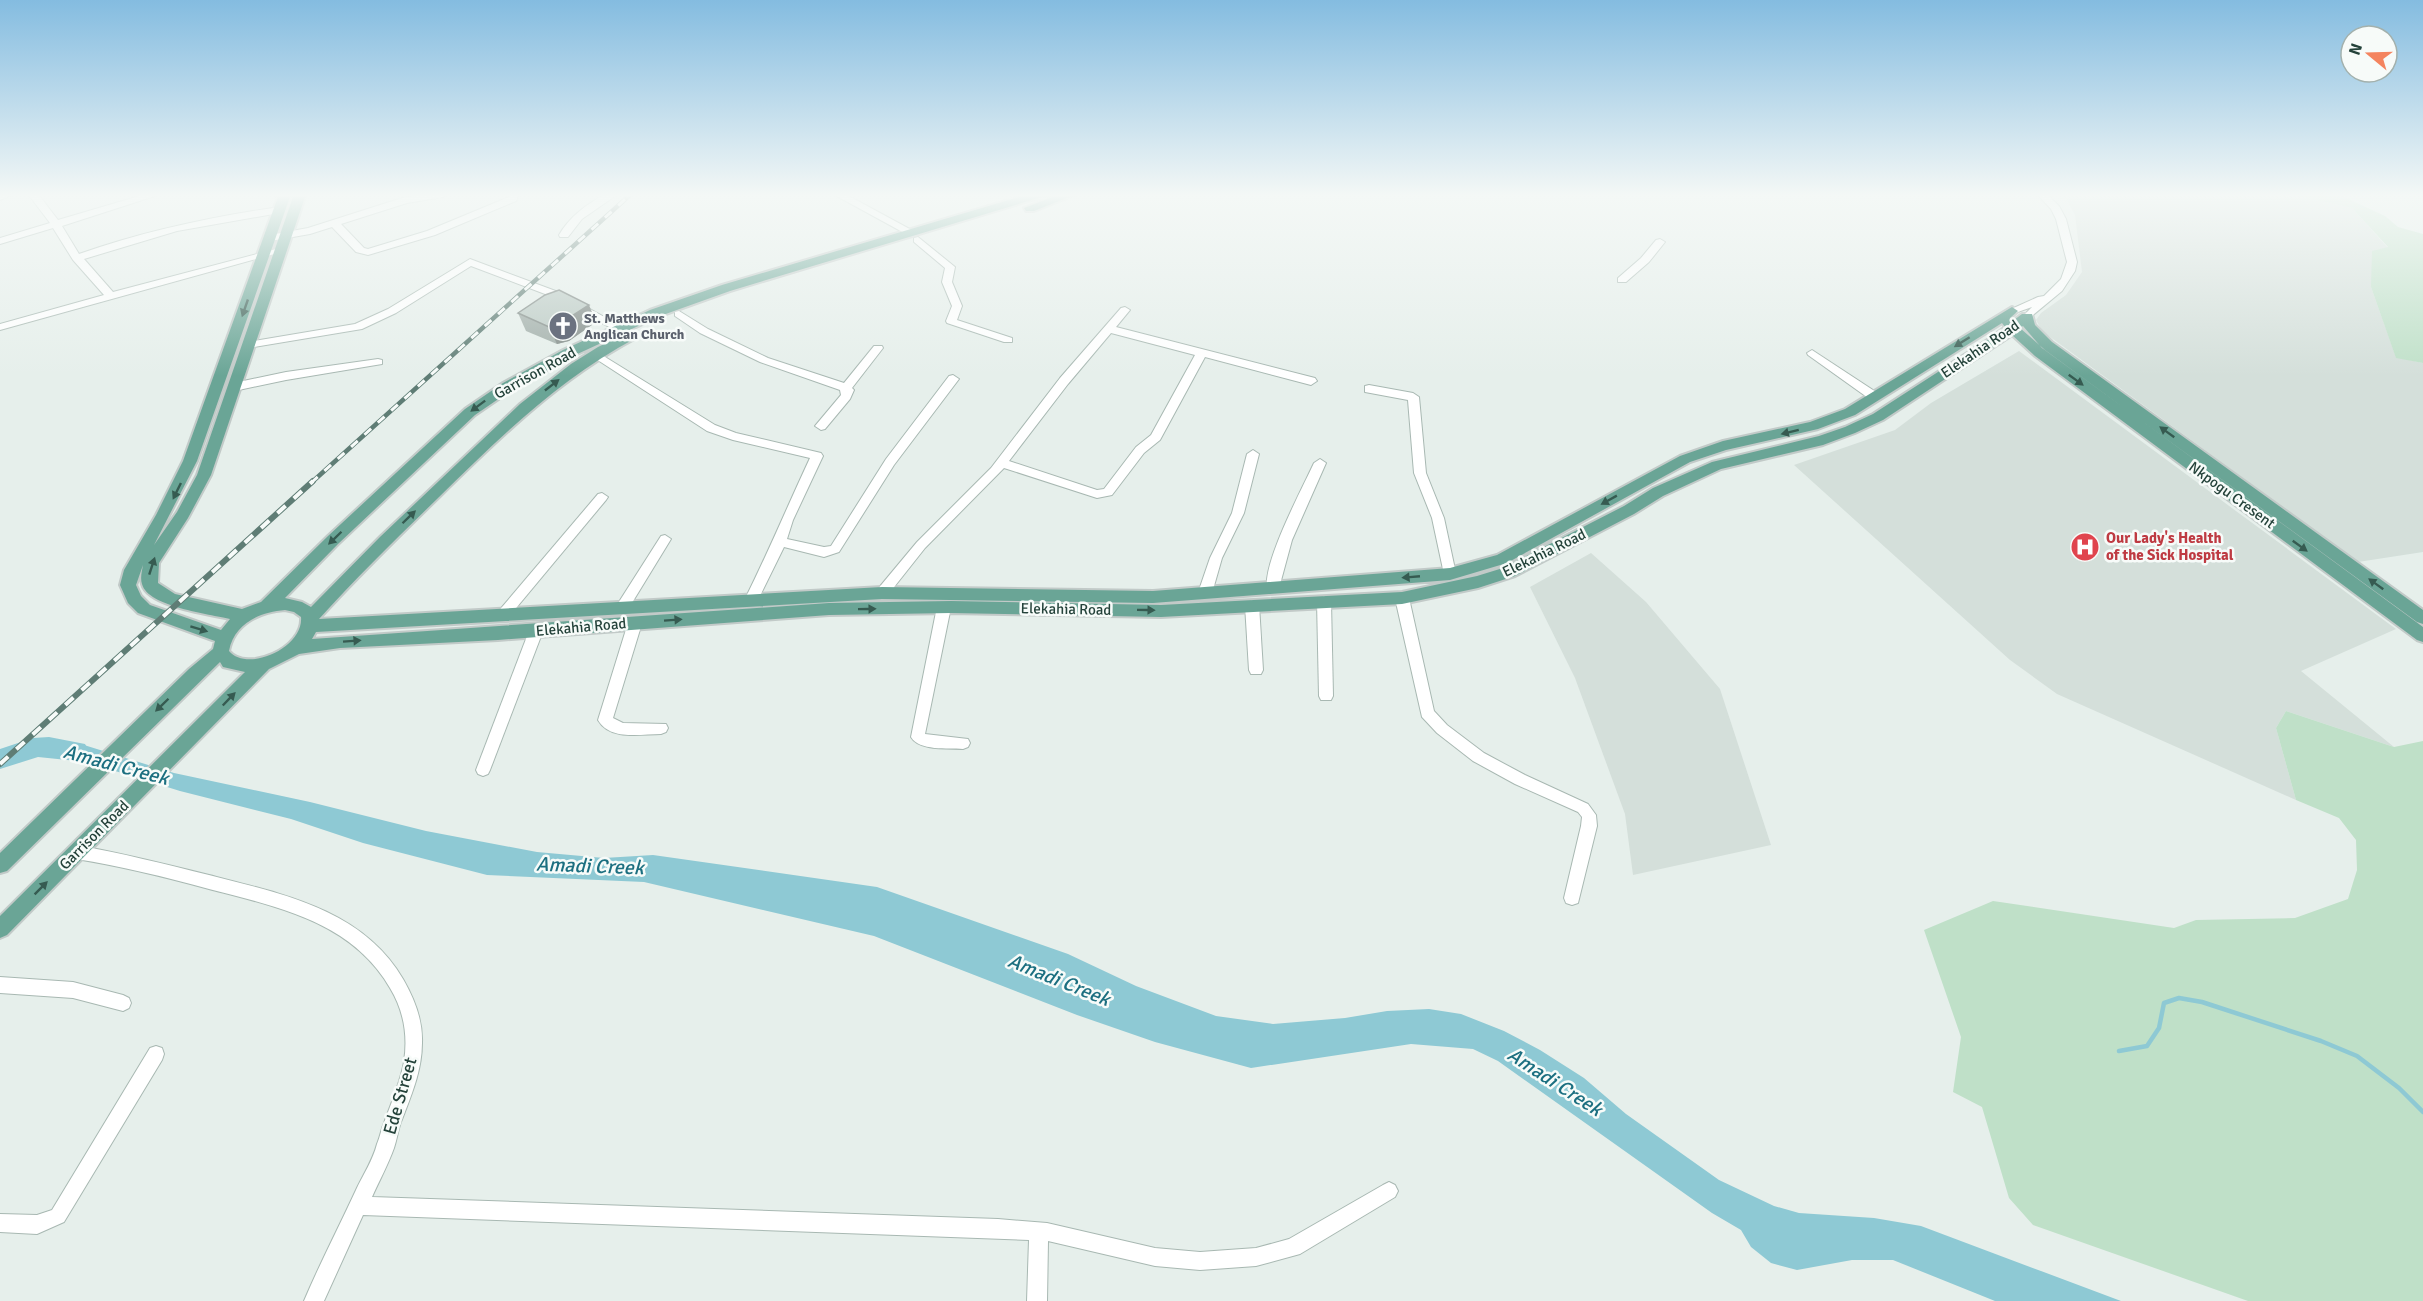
<svg xmlns="http://www.w3.org/2000/svg" width="2423" height="1301" font-family="Signika,sans-serif">
	<rect width="100%" height="100%" fill="#e6efeb"/>
	<!-- built -->
	<g fill="#d4dfda">
		<path d="M2058,194H2289L2352,208L2388,248L2371,287L2396,357L2423,363V552L2358,562L2042,331L2036,320L2041,313L2066,295L2082,272L2075,215L2067,200Z"/>
		<path d="M2019,351L2396,629L2301,671L2394,747L2286,711L2276,728L2296,800L2057,694L2010,660L1794,465L1895,430L1931,403Z"/>
		<path d="M1591,553L1646,602L1720,689L1771,845L1633,875L1625,814L1575,678L1530,587Z"/>
	</g>
	<!-- green -->
	<g fill="#bfe0c8">
		<path d="M2289,194H2325L2346,198L2385,216L2398,227L2423,234V363L2396,358L2371,287L2372,251L2388,247L2352,208Z"/>
		<path d="M2286,711L2394,747L2423,741V1301H2248L2033,1225L2009,1198L1982,1107L1953,1092L1961,1037L1924,930L1993,901L2174,928L2196,920L2295,918L2348,899L2357,870L2356,840L2339,818L2296,800L2276,728Z"/>
	</g>
	<!-- water -->
	<path fill="#8ec9d4" d="M48,744L84,745L174,773L310,802L426,831L537,852L604,858L653,855L877,887L1068,954L1136,986L1216,1016L1273,1024L1345,1018L1387,1011L1429,1009L1461,1014L1504,1031L1540,1050L1584,1078L1626,1114L1719,1180L1774,1206L1799,1213L1874,1218L1921,1226L2121,1301H1995L1893,1260H1852L1797,1270L1771,1263L1751,1247L1741,1230L1712,1213L1498,1061L1473,1049L1411,1044L1251,1068L1155,1042L1077,1015L874,936L644,882L487,875L363,843L291,819L180,791L44,749Z"/>
	<g fill="none" stroke-linecap="round" stroke-linejoin="round">
		<!-- stream -->
		<path stroke="#8ec9d4" stroke-width="4.5" d="M2119,1051L2147,1046L2159,1028L2164,1003L2179,998L2202,1002L2321,1041L2357,1056L2399,1088L2423,1112"/>
		<!-- river -->
		<path fill="#8ec9d4" fill-rule="evenodd" d="M49,737L85,744L89,751L85,758L77,761L38,757L0,769V749L33,738Z"/>
		<!-- minor casing -->
		<g stroke="#a8b8b2" stroke-width="2">
			<g id="minor">
				<path d="M0,194H14L0,200Z"/>
				<path d="M28,194H38L58,220L146,194H161L62,226L79,254C144,231 211,217 279,207L284,210L279,213L177,231L84,259L113,292L280,248L285,251L0,330V324L104,295L73,260L53,228L0,244V238L50,223Z"/>
				<path d="M426,194H448L443,197L407,203L341,224L364,248L368,249L427,231L509,197V194H519L516,201L435,235L368,255L356,252L332,227L310,234L270,241L265,238L270,235L308,228L402,198Z"/>
				<path d="M606,194H618L582,219L568,237H560L559,235C570,216 587,204 606,194Z"/>
				<path d="M833,194H845L917,233L912,236L908,235Z"/>
				<path d="M2037,194H2047L2059,206L2066,219L2077,262L2075,271L2062,291L2027,320L2022,317L2032,307L2012,314L2007,311L2038,297L2044,296L2061,279L2067,262L2056,219L2051,209Z"/>
				<path d="M918,237L955,267L952,282L962,306L957,320L1012,338V342H1004L947,323L946,321L952,306L942,282L945,268L914,242V238Z"/>
				<path d="M1660,239L1665,242L1649,262L1626,282H1618V278L1641,258L1656,240Z"/>
				<path d="M470,259L561,293L626,329L625,331H617L553,297L471,266L396,313L362,329L248,348L243,345L248,342L355,324L388,309Z"/>
				<path d="M1125,307L1130,310L1116,327L1315,378L1317,381L1311,385L1205,357L1160,440L1144,453L1112,495L1097,498L1004,468L925,548L887,596H877L875,593L877,590L917,542L991,468L1060,378L1121,308ZM1111,333L1195,355L1151,435L1136,447L1104,489L1097,490L1009,461L1068,384Z"/>
				<path d="M679,311L708,329L768,358L844,383L874,346H882L883,348L852,388L854,390L850,399L825,429L821,430L815,426L841,395L840,390L760,362L700,333L675,316V312Z"/>
				<path d="M1812,350L1879,394V400H1871L1808,355L1807,353Z"/>
				<path d="M597,352L715,425L736,433L821,453L823,456L793,520L787,539L824,547L831,546L886,459L949,376L953,375L959,379L894,465L839,552L824,557L784,547L757,602L752,604L745,599C768,553 788,505 810,458L733,440L707,431L593,357L592,355Z"/>
				<path d="M378,359L382,360V364L286,380L234,391L228,387L234,383L286,372Z"/>
				<path d="M1369,385L1413,393L1419,397L1426,473L1444,518L1456,574L1455,577L1450,579L1444,574L1432,518L1414,473L1408,400L1365,392V386Z"/>
				<path d="M1253,450L1259,454L1244,513L1222,558L1212,593L1205,598L1200,596L1198,593L1210,558L1232,513L1247,454Z"/>
				<path d="M1320,459L1326,463L1292,540L1279,588L1278,591H1268C1259,569 1303,487 1314,463Z"/>
				<path d="M602,493L608,497L606,500L507,619H497L495,616L497,613L598,494Z"/>
				<path d="M665,535L671,539L627,611H617L615,608L617,605L661,536Z"/>
				<path d="M1402,593L1409,598L1434,711L1447,725L1484,753L1525,775L1588,804L1596,815L1597,826L1578,903L1572,905L1566,903L1564,898L1581,826L1582,817L1578,812L1515,784L1473,761L1437,733L1422,717L1395,598Z"/>
				<path d="M1324,596L1331,601L1333,696L1331,700H1321L1319,696L1317,601Z"/>
				<path d="M1252,600L1259,605L1263,670L1261,674H1251L1249,670L1245,605Z"/>
				<path d="M944,602L951,607L925,734L968,739L970,743L968,747L963,749C948,748 919,751 911,737L937,607Z"/>
				<path d="M635,618L642,623L613,718L623,723L666,724L668,728L666,732L661,734C641,734 610,741 598,720L628,623Z"/>
				<path d="M536,626L543,631L490,770L488,774L483,776L478,774L476,770L529,631Z"/>
				<path d="M76,845C121,853 165,864 209,875C282,894 362,909 403,979C414,998 423,1020 422,1043C422,1071 411,1096 401,1122C398,1130 397,1139 394,1148C388,1165 379,1181 372,1197L998,1219L1047,1223L1155,1248L1200,1252L1256,1248L1289,1239L1383,1185L1389,1182L1395,1185L1398,1191L1395,1197L1300,1254L1256,1266L1200,1270L1155,1266L1048,1241L1047,1301H1027L1029,1240L363,1215L324,1301H304C320,1263 339,1227 356,1190C363,1175 373,1160 377,1144C380,1137 381,1130 384,1123C391,1103 400,1084 404,1062C408,1036 404,1011 390,988C352,922 278,907 209,889C165,877 121,866 76,859L71,857L68,852L71,847Z"/>
				<path d="M0,977L73,982L123,995L129,998L131,1003L129,1008L123,1011L73,998L0,993Z"/>
				<path d="M156,1046L162,1048L164,1054L162,1060L64,1222L37,1234L0,1232V1214L37,1215L52,1210L150,1048Z"/>
			</g>
		</g>
		<!-- major casing -->
		<g stroke="#c2cac8" stroke-width="4">
			<g id="major">
				<path d="M279,194H291L197,461L154,545L177,512L197,475L294,194H306L211,475L188,518L159,563L158,583L175,594L242,609L261,602L328,536L465,409L503,383L563,350L650,310L722,285L1029,194H1047L1045,196L730,291L660,316L573,356L513,389L475,415L338,544L285,598L302,602L311,607L380,537L520,404L571,364L598,347L631,331L636,332L638,335L636,338C559,379 499,438 438,498C397,538 357,577 319,619L882,587L1153,591L1450,568L1497,555L1680,456L1723,441L1810,422L1845,409L2012,307L2018,311L2010,318L2014,320L2022,314H2032L2035,325L2052,342L2423,610V624L2417,622L2042,348L2023,326L2020,328L2045,350L2423,627V642L2417,640L2035,356L2012,335L1883,420L1855,433L1823,445L1721,469L1663,496L1634,514L1515,576L1478,588L1402,604L1161,617L951,613L829,615L498,640L340,648L299,654L269,669L7,935L0,938V916L245,672L223,667L220,662L7,871L0,873V853L189,669L213,649L215,641L138,613L128,603L120,585L124,570L156,515L183,461ZM2002,323L2005,327L1989,339L1873,414L1845,427L1819,436L1712,462L1653,488L1624,506L1503,568L1477,576L1402,592L1161,605L951,601L829,603L312,639L316,632L882,599L1153,603L1450,580L1507,563L1690,462L1726,450L1818,429L1855,415ZM143,565C142,571 140,578 142,584C148,607 210,614 230,619L221,630L150,605L141,596L136,585ZM285,610L294,612L301,617C304,648 247,673 229,651C234,624 259,612 285,610Z"/>
				<path d="M1060,194H1077L1034,211H1026L1024,208Z"/>
			</g>
		</g>
		<!-- minor -->
		<use href="#minor" fill="#fff" fill-rule="evenodd"/>
		<!-- major -->
		<use href="#major" fill="#6aa596" fill-rule="evenodd"/>
		<!-- rail-far1 casing -->
		<g stroke="#5f7d75" stroke-width="4.5">
			<path id="rail-far1" d="M311,483L631,194"/>
		</g>
		<!-- rail casing -->
		<g stroke="#5f7d75" stroke-width="6">
			<path id="rail" d="M0,764L313,481"/>
		</g>
		<!-- rail-far1 -->
		<use href="#rail-far1" stroke="#f7fbf9" stroke-width="3" stroke-dasharray="9" stroke-linecap="butt"/>
		<!-- rail -->
		<use href="#rail" stroke="#f7fbf9" stroke-width="4" stroke-dasharray="11" stroke-linecap="butt"/>
	</g>
	<!-- wall -->
	<path fill="#a1aea9" d="M518,313L596,322L569,341L557,344L526,331Z"/>
	<!-- shaded-wall -->
	<path fill="#838d89" d="M589,305L596,322L569,341L557,344L549,327Z"/>
	<!-- building -->
	<path fill="#bbcac4" stroke="#838d89" stroke-width="1.5" d="M559,290L589,305L561,323L549,327L518,313L545,295Z"/>
	<!-- one-way arrows -->
	<defs><path id="oneway-solid" d="M-6-.8H1V-3.2L6.5 0L1 3.2V.8H-6Z" transform="scale(1.5)"/></defs>
	<g fill="#365b51">
		<use href="#oneway-solid" transform="translate(245 308) rotate(109)"/>
		<use href="#oneway-solid" transform="translate(1962 342) rotate(148)"/>
		<use href="#oneway-solid" transform="translate(2076 380) rotate(36)"/>
		<use href="#oneway-solid" transform="translate(552 385) rotate(-38)"/>
		<use href="#oneway-solid" transform="translate(478 406) rotate(143)"/>
		<use href="#oneway-solid" transform="translate(1790 432) rotate(166)"/>
		<use href="#oneway-solid" transform="translate(2167 432) rotate(-144)"/>
		<use href="#oneway-solid" transform="translate(177 491) rotate(116)"/>
		<use href="#oneway-solid" transform="translate(1609 500) rotate(151)"/>
		<use href="#oneway-solid" transform="translate(409 517) rotate(-44)"/>
		<use href="#oneway-solid" transform="translate(335 538) rotate(136)"/>
		<use href="#oneway-solid" transform="translate(2300 546) rotate(36)"/>
		<use href="#oneway-solid" transform="translate(152 566) rotate(-72)"/>
		<use href="#oneway-solid" transform="translate(1411 577) rotate(175)"/>
		<use href="#oneway-solid" transform="translate(2376 584) rotate(-144)"/>
		<use href="#oneway-solid" transform="translate(867 609) rotate(-1)"/>
		<use href="#oneway-solid" transform="translate(1146 610) rotate(1)"/>
		<use href="#oneway-solid" transform="translate(673 620) rotate(-4)"/>
		<use href="#oneway-solid" transform="translate(199 629) rotate(17)"/>
		<use href="#oneway-solid" transform="translate(352 641) rotate(-4)"/>
		<use href="#oneway-solid" transform="translate(229 699) rotate(-46)"/>
		<use href="#oneway-solid" transform="translate(162 705) rotate(136)"/>
		<use href="#oneway-solid" transform="translate(41 888) rotate(-45)"/>
	</g>
	<!-- sky -->
	<linearGradient id="sky" x2="0" y2="1"><stop stop-color="#84bce0"/><stop offset="0.52" stop-color="#f4f8f6"/><stop offset="1" stop-color="#f4f8f6" stop-opacity="0"/></linearGradient>
	<rect width="2423" height="376" fill="url(#sky)"/>
	<!-- icons -->
	<defs>
		<g id="church-disc" transform="scale(1.5)"><circle r="9.5" fill="#6b7280" stroke="#f7fbf9"/><path d="M-1.2-6h2.4v3.5h3.3v2.4h-3.3V6h-2.4V-.1h-3.3v-2.4h3.3Z" fill="#fff"/></g>
		<g id="hospital-disc" transform="scale(1.5)"><circle r="9.5" fill="#e0444e" stroke="#f7fbf9"/><path d="M-5-5h3v3.5h4V-5h3V5h-3V1.5h-4V5h-3Z" fill="#fff"/></g>
	</defs>
	<g fill-rule="evenodd">
		<use href="#church-disc" x="563" y="326"/>
		<use href="#hospital-disc" x="2085" y="547"/>
	</g>
	<g text-anchor="middle" dominant-baseline="central" stroke-width="5" stroke-linejoin="round" paint-order="stroke">
		<!-- far-worship labels -->
		<g font-size="14" font-weight="bold" fill="#5b616d" stroke="#f7fbf9" text-anchor="start">
			<text x="584" y="318">St. Matthews<tspan x="584" dy="16">Anglican Church</tspan></text>
		</g>
		<!-- street labels -->
		<g font-size="15" fill="#24423a" stroke="#f7fbf9">
			<text transform="translate(1980 349) rotate(-34)">Elekahia Road</text>
			<text transform="translate(535 373) rotate(-29)">Garrison Road</text>
			<text transform="translate(2232 495) rotate(36)">Nkpogu Cresent</text>
			<text transform="translate(1544 553) rotate(-26)">Elekahia Road</text>
			<text transform="translate(1066 609) rotate(1)">Elekahia Road</text>
			<text transform="translate(581 627) rotate(-5)">Elekahia Road</text>
			<text transform="translate(94 835) rotate(-45)">Garrison Road</text>
		</g>
		<!-- health labels -->
		<g font-size="15" font-weight="bold" fill="#be3a42" stroke="#f7fbf9" text-anchor="start">
			<text x="2106" y="538">Our Lady's Health<tspan x="2106" dy="17">of the Sick Hospital</tspan></text>
		</g>
		<!-- near-street labels -->
		<g font-size="18" fill="#24423a" stroke="#f7fbf9">
			<text transform="translate(400 1096) rotate(-74)">Ede Street</text>
		</g>
		<!-- near-water labels -->
		<g font-size="20" font-style="italic" fill="#1c6f80" stroke="#f7fbf9">
			<text transform="translate(116 765) rotate(15)">Amadi Creek</text>
			<text transform="translate(590 866) rotate(2)">Amadi Creek</text>
			<text transform="translate(1059 980) rotate(22)">Amadi Creek</text>
			<text transform="translate(1555 1082) rotate(33)">Amadi Creek</text>
		</g>
	</g>
	<!-- north arrow -->
	<g transform="translate(2369 54) rotate(289)"><circle r="28" fill="#f7fbf9" stroke="#a3b1ad" stroke-width="1.5"/>
	<path d="M0-4.5L10 22L0 15L-10 22Z" fill="#f4845f"/>
	<text y="-9" font-size="16" font-weight="bold" text-anchor="middle" fill="#24423a">N</text>
	</g>
</svg>
